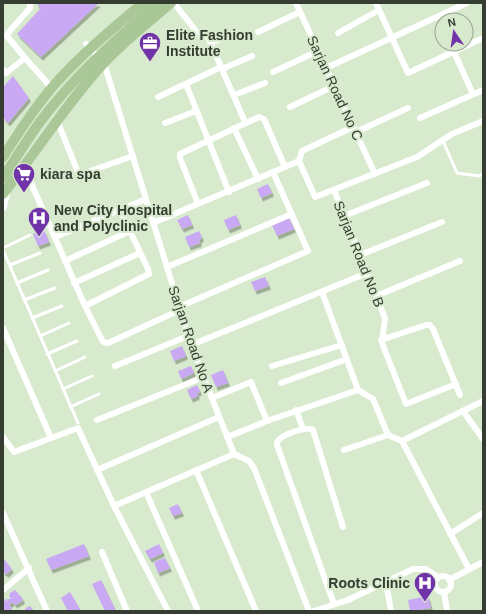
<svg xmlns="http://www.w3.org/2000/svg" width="486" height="614" font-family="Helvetica,sans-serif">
	<defs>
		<filter id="shadow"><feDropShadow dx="2" dy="3.5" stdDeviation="0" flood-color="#0004"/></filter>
	</defs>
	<rect width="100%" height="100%" fill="#d7eacd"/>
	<!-- building -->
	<g fill="#c9a8f4" filter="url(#shadow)">
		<path d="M36,3H99L41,57L17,34L41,8Z"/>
		<path d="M13,76L29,98L8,123L3,117V87Z"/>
		<path d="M268,184L272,193L261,198L257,189Z"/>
		<path d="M188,215L192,225L182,229L177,220Z"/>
		<path d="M236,215L240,225L228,230L224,220Z"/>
		<path d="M289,218L294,229L277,236L272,225Z"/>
		<path d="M44,230L49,242L38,246L33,234Z"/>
		<path d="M199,231L202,238L199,240L200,243L189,247L185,237Z"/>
		<path d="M265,277L269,286L255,291L251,282Z"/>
		<path d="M182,346L186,356L174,361L170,351Z"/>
		<path d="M191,366L194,373L181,379L178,371Z"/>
		<path d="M223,370L228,383L216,387L211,375Z"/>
		<path d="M197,385L200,392L197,393L198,396L191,399L187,390Z"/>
		<path d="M178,504L182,513L173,516L169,508Z"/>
		<path d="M84,544L89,556L51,570L46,559Z"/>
		<path d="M159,544L163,553L150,559L145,551Z"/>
		<path d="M165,558L170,568L158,573L154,562Z"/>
		<path d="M4,559L12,569L7,574L3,572Z"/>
		<path d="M101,580L116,611H105L92,584Z"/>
		<path d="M15,590L23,599L22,601L15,605L13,602L9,605L12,608L11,610L3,611V601L5,599L7,602V599H11L9,596L10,593Z"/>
		<path d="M70,592L81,611H68L61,598Z"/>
		<path d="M428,596L431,608L410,611L408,600Z"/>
		<path d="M30,606L34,611H24L26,608Z"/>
	</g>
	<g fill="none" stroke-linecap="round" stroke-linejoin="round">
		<!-- service -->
		<g stroke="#fff" stroke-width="3">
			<path d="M443,141L457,173L479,176L483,174"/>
			<path d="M3,248L30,235"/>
			<path d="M3,250L78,423"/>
			<path d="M10,265L40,253"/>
			<path d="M17,283L48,270"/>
			<path d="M24,300L55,288"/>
			<path d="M32,318L62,306"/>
			<path d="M40,336L69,323"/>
			<path d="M47,354L77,341"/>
			<path d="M55,371L85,357"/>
			<path d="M63,389L92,376"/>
			<path d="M70,407L99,394"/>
		</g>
		<!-- minor -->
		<g stroke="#fff" stroke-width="6">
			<path d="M174,3L196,31L208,37L245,122"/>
			<path d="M296,3L375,174"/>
			<path d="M376,3L408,73L483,38"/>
			<path d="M258,32L300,12"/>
			<path d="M338,33L379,10"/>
			<path d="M211,43L236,32"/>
			<path d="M86,44L104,63L191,345L234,454"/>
			<path d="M454,52L473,94"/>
			<path d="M25,58L7,36L8,33L30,8V3"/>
			<path d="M326,68L467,3"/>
			<path d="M3,69L6,73L25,58L50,86"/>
			<path d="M222,69L252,56"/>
			<path d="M273,72L318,51"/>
			<path d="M186,84L229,192"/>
			<path d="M234,95L265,83"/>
			<path d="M158,97L221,67"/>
			<path d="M290,107L334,86"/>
			<path d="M420,118L483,90"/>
			<path d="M57,120L79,175L133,156"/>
			<path d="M165,123L196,111"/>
			<path d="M234,128L258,179"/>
			<path d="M356,132L408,108"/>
			<path d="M299,161L302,151L353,127"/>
			<path d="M24,167L85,306L103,342L108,343L180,310"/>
			<path d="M334,190L385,318L382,343L406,404L456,384"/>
			<path d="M198,204L180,158V154L259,117L264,119L285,167"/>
			<path d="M344,216L427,183"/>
			<path d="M153,223L299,161L315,197L417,157L452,134L483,121"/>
			<path d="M55,237L146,199"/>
			<path d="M360,255L442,222"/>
			<path d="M65,261L130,231"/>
			<path d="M167,267L292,214"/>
			<path d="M74,283L140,253"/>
			<path d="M322,292L358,390L373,399L388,435L402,441L483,401"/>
			<path d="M376,296L460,261"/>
			<path d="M85,306L149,274L148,269L120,210"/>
			<path d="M179,307L308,251L273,172"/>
			<path d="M3,328L51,438"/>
			<path d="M381,340L426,325H430L433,329L460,395"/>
			<path d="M191,345L367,273"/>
			<path d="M115,366L188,336"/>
			<path d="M272,366L342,345"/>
			<path d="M281,383L347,359"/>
			<path d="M212,398L251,382L267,421"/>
			<path d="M296,410L303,429"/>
			<path d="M463,411L483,439"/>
			<path d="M97,420L204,377"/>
			<path d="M3,437L14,452L78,428L114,506L168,611"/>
			<path d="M227,437L267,421L358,390"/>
			<path d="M402,441L469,569"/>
			<path d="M344,450L388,435"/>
			<path d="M234,454L249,461L254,468L309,611"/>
			<path d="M97,470L219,417"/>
			<path d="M196,470L256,611"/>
			<path d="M146,492L198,611"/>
			<path d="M114,506L234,454"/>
			<path d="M3,513L47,611"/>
			<path d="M450,534L483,513"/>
			<path d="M102,552L127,611"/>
			<circle cx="443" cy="584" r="8"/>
			<path d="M449,580L483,562"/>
			<path d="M386,583L391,611"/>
			<path d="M3,590L29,568"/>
			<path d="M444,592L447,611"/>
			<path d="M334,604L277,445V442C281,435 305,426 313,430L343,527"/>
			<path d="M314,611L348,600L413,569H426L438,577"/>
		</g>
		<!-- tertiary -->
		<path stroke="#fff" stroke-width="8" d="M3,207L7,189"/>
		<!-- primary -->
		<g stroke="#aac897" stroke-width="10">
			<path d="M3,157C19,132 35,107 55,84C82,54 112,29 143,3"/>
			<path d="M3,178C15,159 27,140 40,122C73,77 116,40 157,3"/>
			<path d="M3,194C37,151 66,104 103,64C123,42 148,23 171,3"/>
		</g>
	</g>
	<!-- icons -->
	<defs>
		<g id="office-pin" transform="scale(1.15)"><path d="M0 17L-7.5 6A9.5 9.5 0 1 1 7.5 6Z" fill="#7033a8" stroke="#d7eacd"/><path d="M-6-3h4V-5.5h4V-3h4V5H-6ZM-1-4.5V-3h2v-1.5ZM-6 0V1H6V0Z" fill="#fff"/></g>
		<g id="supermarket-pin" transform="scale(1.15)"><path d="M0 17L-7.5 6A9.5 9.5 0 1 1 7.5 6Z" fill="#7033a8" stroke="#d7eacd"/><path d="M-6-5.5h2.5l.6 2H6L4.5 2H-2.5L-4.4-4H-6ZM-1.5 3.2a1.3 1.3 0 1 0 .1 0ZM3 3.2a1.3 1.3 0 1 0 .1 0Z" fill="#fff"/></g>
		<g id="hospital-pin" transform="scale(1.15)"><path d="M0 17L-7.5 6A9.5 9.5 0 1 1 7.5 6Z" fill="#7033a8" stroke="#d7eacd"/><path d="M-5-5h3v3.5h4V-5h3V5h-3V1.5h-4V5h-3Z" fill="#fff"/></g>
	</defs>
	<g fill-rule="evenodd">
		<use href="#office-pin" x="150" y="43"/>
		<use href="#supermarket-pin" x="24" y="174"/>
		<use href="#hospital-pin" x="39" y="218"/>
		<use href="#hospital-pin" x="425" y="583"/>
	</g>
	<g text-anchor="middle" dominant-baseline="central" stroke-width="4" stroke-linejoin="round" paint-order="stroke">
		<!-- poi labels -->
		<g font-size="14" font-weight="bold" fill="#353c31" stroke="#d7eacd" text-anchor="start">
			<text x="166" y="35">Elite Fashion<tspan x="166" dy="16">Institute</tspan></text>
			<text x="40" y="174">kiara spa</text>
			<text x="54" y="210">New City Hospital<tspan x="54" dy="16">and Polyclinic</tspan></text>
			<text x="410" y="583" text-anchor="end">Roots Clinic</text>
		</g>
		<!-- street labels -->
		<g font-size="14" fill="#353c31" stroke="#d7eacd">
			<text transform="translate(335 88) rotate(65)">Sarjan Road No C</text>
			<text transform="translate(359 254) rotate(68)">Sarjan Road No B</text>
			<text transform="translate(191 339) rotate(71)">Sarjan Road No A</text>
		</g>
	</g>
	<!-- border -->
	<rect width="486" height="614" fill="none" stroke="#353c31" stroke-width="8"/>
	<!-- north arrow -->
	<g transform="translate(454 32) rotate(347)"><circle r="19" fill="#d7eacd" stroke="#96a48f"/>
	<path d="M0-3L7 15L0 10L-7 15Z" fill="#7033a8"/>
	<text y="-6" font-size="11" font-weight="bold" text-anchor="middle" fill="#353c31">N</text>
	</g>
</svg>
